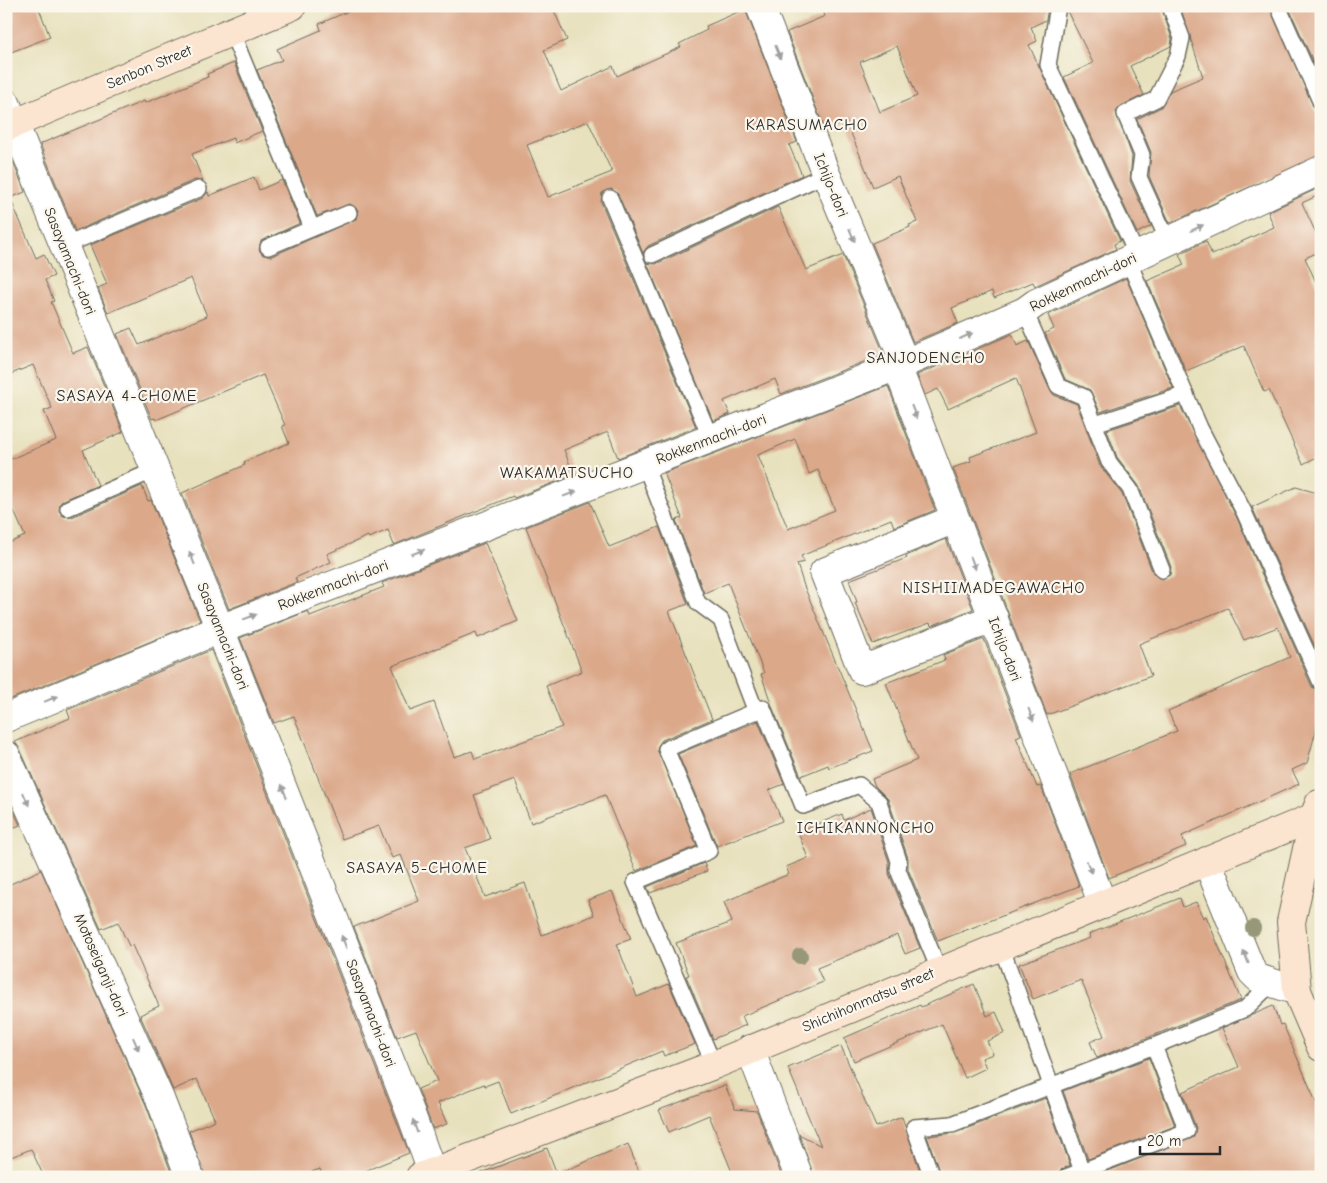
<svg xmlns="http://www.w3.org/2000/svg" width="1327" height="1183" font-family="'Comic Neue',sans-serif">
	<rect width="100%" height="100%" fill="#fbf7ec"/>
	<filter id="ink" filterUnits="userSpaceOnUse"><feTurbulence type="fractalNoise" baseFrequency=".02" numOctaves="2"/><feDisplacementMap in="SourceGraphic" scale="10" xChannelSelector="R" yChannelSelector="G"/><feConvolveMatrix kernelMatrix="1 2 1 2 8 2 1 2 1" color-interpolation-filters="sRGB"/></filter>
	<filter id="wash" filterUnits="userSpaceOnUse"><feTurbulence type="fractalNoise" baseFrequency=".0096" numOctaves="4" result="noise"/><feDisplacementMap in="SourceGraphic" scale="20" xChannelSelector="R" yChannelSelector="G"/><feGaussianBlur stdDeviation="1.12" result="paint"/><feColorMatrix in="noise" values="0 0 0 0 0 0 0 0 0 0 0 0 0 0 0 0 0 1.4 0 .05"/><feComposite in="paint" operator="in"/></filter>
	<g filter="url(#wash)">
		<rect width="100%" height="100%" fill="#e8e1be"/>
		<g id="blocks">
			<!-- building -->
			<g fill="#dba88a" fill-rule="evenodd">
				<path d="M6,6H38L50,37L6,54Z"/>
				<path d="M360,6H552L567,40L544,50L561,91L613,66L617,76L681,47L679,44L707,30L706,26L745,9L797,142L789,145L802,175L648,246L643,253L618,194L611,189L602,193L601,202L696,427L618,458L608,432L564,450L574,475L514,498L513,496L394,545L388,530L369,538L368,536L327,554L331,562L295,578L297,582L229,609L182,493L245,465L244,462L289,443L282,426L285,425L263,375L156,420L155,418L152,419L117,334L131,328L139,345L207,316L191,278L108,313L98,288L107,284L90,245L203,198L208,192L209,196L254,177L259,190L282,180L300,223L261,241L259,250L263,255L272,256L356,219L358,210L350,204L317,216L257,70L282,60L277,49L321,30L319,24ZM588,121L612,172L548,197L527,145Z"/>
				<path d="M821,6H1048L1046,20L1031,27L1037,41L1029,45L1120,241L1114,244L1116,249L1035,286L1033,282L994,298L992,291L952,308L958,323L913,342L872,243L910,227L909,225L917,222L898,176L873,187L846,121L825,130L787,32L825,16ZM897,46L917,96L880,112L860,62Z"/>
				<path d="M1067,6H1161L1172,39L1171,46L1130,66L1144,95L1121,106L1116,112L1132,156L1130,181L1151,226L1137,233L1064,77L1093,63L1067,11Z"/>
				<path d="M1180,6H1269L1321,123V155L1170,223L1149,176L1151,152L1137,119L1161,107L1170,91L1203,77Z"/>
				<path d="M1288,6H1321V79Z"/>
				<path d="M234,63L262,131L234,143L233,138L192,154L203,181L195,180L75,231L40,144L144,101L145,103L208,77L207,74Z"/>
				<path d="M12,159L25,192L10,198L36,258L44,254L54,276L45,280L54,301L51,302L73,353L88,347L123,432L83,450L98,485L64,500L60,503L59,511L63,516L72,517L142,486L148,501L151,500L200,621L6,701V544L25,536L6,493V461L56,440L44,411L52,408L33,365L6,376V162Z"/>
				<path d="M1321,187V194L1302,203L1321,244V251L1305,258L1321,293V455L1303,464L1269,390L1264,392L1244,346L1186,371L1147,281L1184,265L1179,254L1206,241L1212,255L1274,227L1268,212Z"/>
				<path d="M778,207L806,270L843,255L884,354L781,394L775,379L724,401L730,414L713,421L647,263L656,264Z"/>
				<path d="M1126,278L1173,388L1100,412L1090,390L1065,379L1045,333L1054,329L1048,315Z"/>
				<path d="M1012,334L1017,346L1028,341L1050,390L1054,395L1077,404L1100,466L1122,494L1153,573L1161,579L1170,575L1171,567L1139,486L1117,457L1107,430L1180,406L1236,516L1312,687L1321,692V713L1307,763L1292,770L1299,784L1182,836L1186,846L1109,878L1070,774L1177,731L1168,711L1290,657L1278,627L1244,640L1228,608L1139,644L1151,676L1047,715L953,468L971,461L970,457L1036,432L1016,378L948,409L938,389L925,395L917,375Z"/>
				<path d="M888,386L935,510L894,527L891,519L801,556L804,562L797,564L804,586L873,751L829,768L828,765L801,776L773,709L761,674L764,673L728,583L704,593L676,520L682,518L664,473ZM795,439L809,474L818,470L835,510L788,529L758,455Z"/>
				<path d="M1296,487L1321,494V660L1252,507Z"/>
				<path d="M590,502L609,547L659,527L688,604L669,611L712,719L662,740L657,748L697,846L636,871L605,795L531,823L515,780L474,795L490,839L465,848L485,897L525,883L542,935L594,915L588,900L612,891L631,939L617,944L637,997L669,984L695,1044L664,1056L662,1051L511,1114L498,1081L485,1086L484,1084L438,1103L447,1124L433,1129L418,1089L437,1081L416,1030L397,1037L354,927L419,901L401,855L392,858L379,826L342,839L294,716L274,723L240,638L308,611L310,616L384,587L382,583L485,543L518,621L478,638L476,633L392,666L410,711L434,702L454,757L472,751L475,759L562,727L546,686L582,671L526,527Z"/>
				<path d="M946,539L973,609L931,626L930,623L873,644L855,603L857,602L849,580L907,558L906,556Z"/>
				<path d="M984,639L1021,735L1016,737L1037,787L1041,786L1079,886L938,941L908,869V858L888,799L875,786L872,779L917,760L886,683L945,660L943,655Z"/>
				<path d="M211,650L409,1153L350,1177H323L320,1169L298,1177H205L189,1131L215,1120L197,1079L173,1090L140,1015L159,1006L132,945L129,946L118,922L101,929L20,749L15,742L70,718L67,710Z"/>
				<path d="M758,721L784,784L769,790L782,821L717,846L678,754Z"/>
				<path d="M6,794L20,825L6,831Z"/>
				<path d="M871,808L889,862V874L920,948L905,954L897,935L817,968L823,982L742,1016L746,1025L713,1039L686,976L689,975L676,943L732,922L724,902L789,874L786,867L808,858L798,832L842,814L844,820Z"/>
				<path d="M704,863L707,871L650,893L647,887Z"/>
				<path d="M41,870L146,1105L173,1177H44L31,1149L6,1159V886Z"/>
				<path d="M1180,898L1183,907L1196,902L1203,918L1206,916L1241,1000L1097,1058L1090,1042L1104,1036L1081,980L1033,999L1019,964L1090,938L1089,934Z"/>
				<path d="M974,984L987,1016L996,1012L1005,1033L987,1041L993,1054L982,1058L986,1068L965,1078L942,1024L854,1061L844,1038L920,1005L921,1007Z"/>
				<path d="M1273,1006L1280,1025L1283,1024L1321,1114V1177H1093L1194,1137L1196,1128L1182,1092L1239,1067L1222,1028Z"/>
				<path d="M841,1046L876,1127L902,1117L922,1177H814L799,1134L821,1146L788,1068Z"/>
				<path d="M1149,1058L1175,1126L1088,1159L1063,1091Z"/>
				<path d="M725,1085L735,1109L757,1111L782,1177H734L709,1115L669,1132L659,1110Z"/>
				<path d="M1046,1098L1070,1165L1059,1171L1057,1177H941L927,1136L955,1133Z"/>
				<path d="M628,1144L641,1177H476V1175L547,1148L557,1174Z"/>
			</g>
		</g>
	</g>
	<g filter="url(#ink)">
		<use href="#blocks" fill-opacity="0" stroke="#6d6b5e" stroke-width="1"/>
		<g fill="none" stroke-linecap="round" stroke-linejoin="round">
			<!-- lane casing -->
			<g stroke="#6d6b5e" stroke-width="18">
				<g id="lane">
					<path d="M1058,6L1048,65L1137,255"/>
					<path d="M1278,6L1321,103"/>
					<path d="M232,33L312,228"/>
					<path d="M610,198L711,439"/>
					<path d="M1168,241L1139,177L1142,155L1125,114L1156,99L1178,56L1182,38L1170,6"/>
					<path d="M64,246L199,189"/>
					<path d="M268,247L349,213"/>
					<path d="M652,255L826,174"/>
					<path d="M1128,260L1200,428L1244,512L1321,683"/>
					<path d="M1025,311L1058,386L1084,397L1109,462L1130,489L1162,570"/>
					<path d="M1095,424L1186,394"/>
					<path d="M645,465L698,603L721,620L756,712"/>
					<path d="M68,508L155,470"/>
					<path d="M1001,946L1082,1171"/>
					<path d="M714,1065L635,882L709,851L666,749L763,708L803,806L859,785L879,802L899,861L898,870L939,970"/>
					<path d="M932,1177L914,1127L952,1124L1154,1046L1245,1009L1273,982"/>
					<path d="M1066,1177L1187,1131L1154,1046"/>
				</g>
			</g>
			<!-- street casing -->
			<g stroke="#6d6b5e" stroke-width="30">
				<g id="street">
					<path d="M760,6L826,174L905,363"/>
					<path d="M6,103L220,629L411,1114L432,1172"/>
					<path d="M897,366L1103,905"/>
					<path d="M955,519L824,572L862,670L994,618"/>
					<path d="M6,718L220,629L905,363L1025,311L1036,303L1321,170"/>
					<path d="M6,755L160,1099L190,1177"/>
					<path d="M1207,861L1252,972L1258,978L1297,991"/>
					<path d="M750,1049L799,1177"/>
				</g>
			</g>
			<!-- secondary casing -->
			<g stroke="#6d6b5e" stroke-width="30">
				<g id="secondary">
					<path d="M6,127L292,6"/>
					<path d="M1319,804L1314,817L1291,922L1297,991L1321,1047"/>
					<path d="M420,1177L714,1065L1314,817"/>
				</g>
			</g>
			<!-- lane -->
			<use href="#lane" stroke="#fff" stroke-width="15"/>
			<!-- street -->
			<use href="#street" stroke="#fff" stroke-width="28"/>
			<!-- secondary -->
			<use href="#secondary" stroke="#fce5d0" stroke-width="28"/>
		</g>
		<!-- trees -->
		<g fill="#969879">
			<circle cx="1253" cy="928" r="8"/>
			<circle cx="800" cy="956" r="8"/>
		</g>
		<!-- one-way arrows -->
		<defs><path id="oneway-solid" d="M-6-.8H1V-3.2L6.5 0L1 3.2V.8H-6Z" transform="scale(1.25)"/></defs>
		<g fill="#a0a0a0">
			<use href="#oneway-solid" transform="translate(778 52) rotate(68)"/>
			<use href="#oneway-solid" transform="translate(1197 228) rotate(-25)"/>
			<use href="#oneway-solid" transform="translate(852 235) rotate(67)"/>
			<use href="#oneway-solid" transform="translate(966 336) rotate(-24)"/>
			<use href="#oneway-solid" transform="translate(914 412) rotate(69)"/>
			<use href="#oneway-solid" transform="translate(570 494) rotate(-21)"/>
			<use href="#oneway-solid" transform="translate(418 552) rotate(-21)"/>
			<use href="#oneway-solid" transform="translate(192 558) rotate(-112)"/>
			<use href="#oneway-solid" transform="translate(973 563) rotate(69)"/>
			<use href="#oneway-solid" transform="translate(250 617) rotate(-21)"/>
			<use href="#oneway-solid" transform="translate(51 699) rotate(-23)"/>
			<use href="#oneway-solid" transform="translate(1031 715) rotate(69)"/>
			<use href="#oneway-solid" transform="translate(284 791) rotate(-111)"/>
			<use href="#oneway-solid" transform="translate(26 799) rotate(66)"/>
			<use href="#oneway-solid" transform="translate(1089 867) rotate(69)"/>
			<use href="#oneway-solid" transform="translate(344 942) rotate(-111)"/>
			<use href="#oneway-solid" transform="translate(1246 957) rotate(-112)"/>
			<use href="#oneway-solid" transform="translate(136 1044) rotate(66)"/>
			<use href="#oneway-solid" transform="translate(415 1126) rotate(-109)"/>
		</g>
	</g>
	<g text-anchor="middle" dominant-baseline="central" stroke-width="4.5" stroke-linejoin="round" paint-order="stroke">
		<!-- street labels -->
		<g font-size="15" fill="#2b2b2b" stroke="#fbf7ec">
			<text transform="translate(149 67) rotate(-23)">Senbon Street</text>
			<text transform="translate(831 185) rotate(68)">Ichijo-dori</text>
			<text transform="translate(70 261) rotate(68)">Sasayamachi-dori</text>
			<text transform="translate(1083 282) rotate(-26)">Rokkenmachi-dori</text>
			<text transform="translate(711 439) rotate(-21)">Rokkenmachi-dori</text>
			<text transform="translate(333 585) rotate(-21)">Rokkenmachi-dori</text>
			<text transform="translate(223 636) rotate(68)">Sasayamachi-dori</text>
			<text transform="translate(1005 649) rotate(69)">Ichijo-dori</text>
			<text transform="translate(101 965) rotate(66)">Motoseiganji-dori</text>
			<text transform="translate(868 1000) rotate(-23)">Shichihonmatsu street</text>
			<text transform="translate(371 1013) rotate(69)">Sasayamachi-dori</text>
		</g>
		<!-- neighbourhood labels -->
		<g font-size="16" letter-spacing="1" fill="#2b2b2b" stroke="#fbf7ec">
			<text x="807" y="125">KARASUMACHO</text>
			<text x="926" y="358">SANJODENCHO</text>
			<text x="127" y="396">SASAYA 4-CHOME</text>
			<text x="567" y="473">WAKAMATSUCHO</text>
			<text x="994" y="588">NISHIIMADEGAWACHO</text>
			<text x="866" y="828">ICHIKANNONCHO</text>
			<text x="417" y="868">SASAYA 5-CHOME</text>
		</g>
	</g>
	<!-- margin -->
	<rect width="1327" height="1183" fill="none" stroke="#fbf7ec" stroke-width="25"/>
	<!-- scale -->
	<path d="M1140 1146v8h80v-8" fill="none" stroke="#2b2b2b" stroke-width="2.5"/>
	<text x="1147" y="1146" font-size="15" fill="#2b2b2b" stroke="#fbf7ec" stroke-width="4" paint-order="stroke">20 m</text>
</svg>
